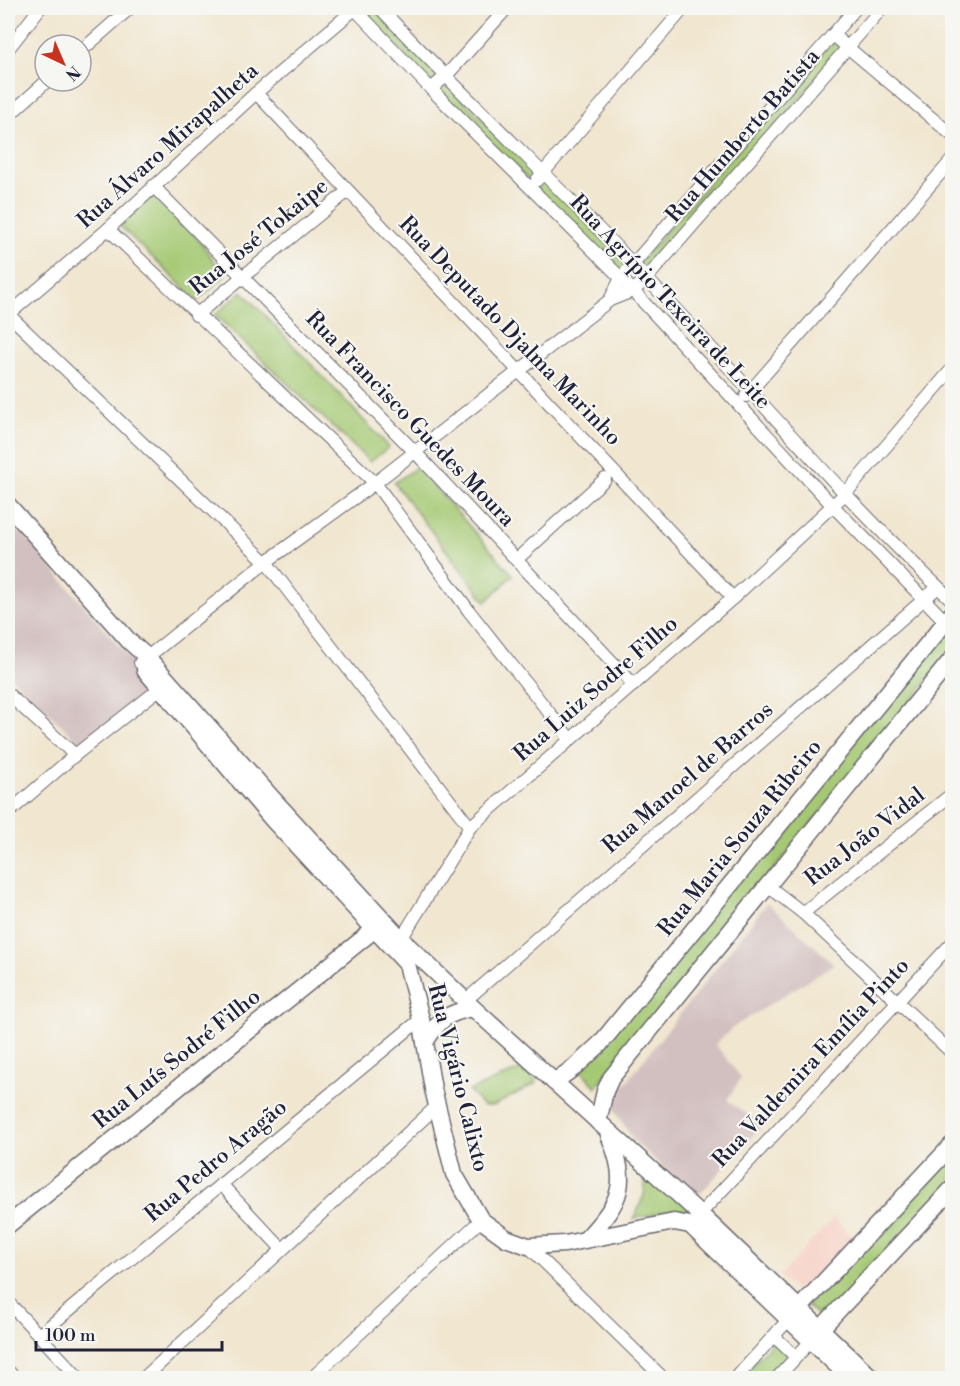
<svg xmlns="http://www.w3.org/2000/svg" width="960" height="1386" font-family="'Libre Bodoni',serif">
	<rect width="100%" height="100%" fill="#f6f6f2"/>
	<filter id="ink" filterUnits="userSpaceOnUse"><feTurbulence type="fractalNoise" baseFrequency=".0167" numOctaves="2"/><feDisplacementMap in="SourceGraphic" scale="12" xChannelSelector="R" yChannelSelector="G"/><feConvolveMatrix kernelMatrix="1 2 1 2 8 2 1 2 1" color-interpolation-filters="sRGB"/></filter>
	<filter id="wash" filterUnits="userSpaceOnUse"><feTurbulence type="fractalNoise" baseFrequency=".008" numOctaves="4" result="noise"/><feDisplacementMap in="SourceGraphic" scale="24" xChannelSelector="R" yChannelSelector="G"/><feGaussianBlur stdDeviation="1.35" result="paint"/><feColorMatrix in="noise" values="0 0 0 0 0 0 0 0 0 0 0 0 0 0 0 0 0 1.4 0 .05"/><feComposite in="paint" operator="in"/></filter>
	<g filter="url(#wash)">
		<rect width="100%" height="100%" fill="#f1e6cf"/>
		<!-- built -->
		<path fill="#f7d1c6" d="M834,1218L854,1238L800,1295L779,1276Z"/>
		<!-- industrial -->
		<g fill="#d2bfbf">
			<path d="M8,520L27,539L155,688L83,746L8,674Z"/>
			<path d="M767,903L834,964L735,1026L715,1044L741,1078L727,1100L762,1125L697,1197L634,1141L610,1103Z"/>
		</g>
		<!-- green -->
		<g fill="#a5c973" stroke="#647657" stroke-width="1.5">
			<path d="M361,8H375L441,76L432,83Z"/>
			<path d="M833,40L843,48L647,272L638,264Z"/>
			<path d="M444,81L537,174L531,182L436,89Z"/>
			<path d="M543,178L628,265L620,274L536,188Z"/>
			<path d="M155,194L198,239L225,276L197,301L119,225Z"/>
			<path d="M242,291L389,447L370,462L215,315Z"/>
			<path d="M417,467L513,575L486,602L394,483Z"/>
			<path d="M946,629L952,635V651L596,1087L579,1068Z"/>
			<path d="M524,1068L537,1083L493,1106H483L469,1091Z"/>
			<path d="M952,1150V1184L822,1321L807,1305Z"/>
			<path d="M647,1170L691,1210L667,1211L634,1219L644,1195Z"/>
			<path d="M773,1342L791,1357L771,1378H740Z"/>
		</g>
	</g>
	<g filter="url(#ink)">
		<g fill="none" stroke-linecap="round" stroke-linejoin="round">
			<!-- street casing -->
			<g stroke="#6a676f" stroke-width="14">
				<g id="street">
					<path d="M354,8L431,89L621,278L832,505L952,628"/>
					<path d="M380,8C462,95 550,178 634,265C740,376 839,495 952,600"/>
					<path d="M833,35L952,135"/>
					<path d="M8,49L40,8"/>
					<path d="M81,51L130,8"/>
					<path d="M431,89L445,77L507,8"/>
					<path d="M256,93L733,598"/>
					<path d="M8,116L47,81"/>
					<path d="M537,180L684,8"/>
					<path d="M153,186L415,452L634,685"/>
					<path d="M108,229L375,483L469,611L570,739"/>
					<path d="M610,300L621,278L856,8"/>
					<path d="M8,314L266,562L470,827"/>
					<path d="M8,315L108,229L256,93L356,8"/>
					<path d="M196,315L348,191"/>
					<path d="M746,396L952,160"/>
					<path d="M516,560L605,479"/>
					<path d="M140,663L266,562L375,483L610,300L633,291L646,279L882,8"/>
					<path d="M8,694L75,755"/>
					<path d="M8,813L75,755L167,683"/>
					<path d="M768,886L803,913L952,1053"/>
					<path d="M803,913L952,794"/>
					<path d="M401,939L470,827L733,598L846,493L952,369"/>
					<path d="M465,1001L938,587"/>
					<path d="M221,1184L282,1249"/>
					<path d="M700,1214L952,943"/>
					<path d="M528,1246L663,1378"/>
					<path d="M8,1302L79,1378"/>
					<path d="M39,1335L421,1019"/>
					<path d="M774,1336L796,1357"/>
					<path d="M8,1371L15,1378"/>
					<path d="M144,1378L437,1106"/>
					<path d="M312,1378L481,1220"/>
					<path d="M736,1378L789,1319"/>
					<path d="M777,1378L811,1341"/>
				</g>
			</g>
			<!-- secondary casing -->
			<g stroke="#6a676f" stroke-width="19">
				<g id="secondary">
					<path d="M8,505L129,641L147,657L272,798L401,939L473,1008L700,1214L872,1378"/>
					<path d="M145,670L273,820L407,964L421,1019L433,1089L454,1174L481,1220L506,1238L528,1246L565,1244L674,1222L690,1225L850,1378"/>
					<path d="M425,1042C439,1020 446,1013 473,1008"/>
					<path d="M554,1082L575,1067L600,1044L952,614"/>
					<path d="M598,1122L605,1091L611,1078L952,659"/>
					<path d="M8,1225L375,929"/>
					<path d="M587,1238C622,1200 629,1184 609,1135"/>
					<path d="M793,1315L952,1145"/>
					<path d="M813,1337L952,1189"/>
				</g>
			</g>
			<!-- street -->
			<use href="#street" stroke="#fff" stroke-width="12"/>
			<!-- secondary -->
			<use href="#secondary" stroke="#fff" stroke-width="16"/>
		</g>
	</g>
	<g text-anchor="middle" dominant-baseline="central" stroke-width="4.5" stroke-linejoin="round" paint-order="stroke">
		<!-- street labels -->
		<g font-size="22" fill="#22223b" stroke="#f6f6f2">
			<text transform="translate(743 136) rotate(-49)">Rua Humberto Batista</text>
			<text transform="translate(168 146) rotate(-42)">Rua Álvaro Mirapalheta</text>
			<text transform="translate(259 237) rotate(-39)">Rua José Tokaipe</text>
			<text transform="translate(670 302) rotate(47)">Rua Agrípio Texeira de Leite</text>
			<text transform="translate(510 331) rotate(46)">Rua Deputado Djalma Marinho</text>
			<text transform="translate(410 419) rotate(46)">Rua Francisco Guedes Moura</text>
			<text transform="translate(596 689) rotate(-41)">Rua Luiz Sodre Filho</text>
			<text transform="translate(688 778) rotate(-41)">Rua Manoel de Barros</text>
			<text transform="translate(865 837) rotate(-38)">Rua João Vidal</text>
			<text transform="translate(740 838) rotate(-51)">Rua Maria Souza Ribeiro</text>
			<text transform="translate(177 1059) rotate(-39)">Rua Luís Sodré Filho</text>
			<text transform="translate(811 1063) rotate(-47)">Rua Valdemira Emília Pinto</text>
			<text transform="translate(458 1078) rotate(76)">Rua Vigário Calixto</text>
			<text transform="translate(216 1161) rotate(-40)">Rua Pedro Aragão</text>
		</g>
	</g>
	<!-- margin -->
	<rect width="960" height="1386" fill="none" stroke="#f6f6f2" stroke-width="30"/>
	<!-- north arrow -->
	<g transform="translate(63 63) rotate(136)"><circle r="28" fill="#f6f6f2" stroke="#a1a1a9" stroke-width="1.5"/>
	<path d="M0-4.5L10 22L0 15L-10 22Z" fill="#c8321e"/>
	<text y="-9" font-size="16" font-weight="bold" text-anchor="middle" fill="#22223b">N</text>
	</g>
	<!-- scale -->
	<path d="M36 1341v9h186v-9" fill="none" stroke="#22223b" stroke-width="3"/>
	<text x="45" y="1341" font-size="18" fill="#22223b" stroke="#f6f6f2" stroke-width="4.5" paint-order="stroke">100 m</text>
</svg>
